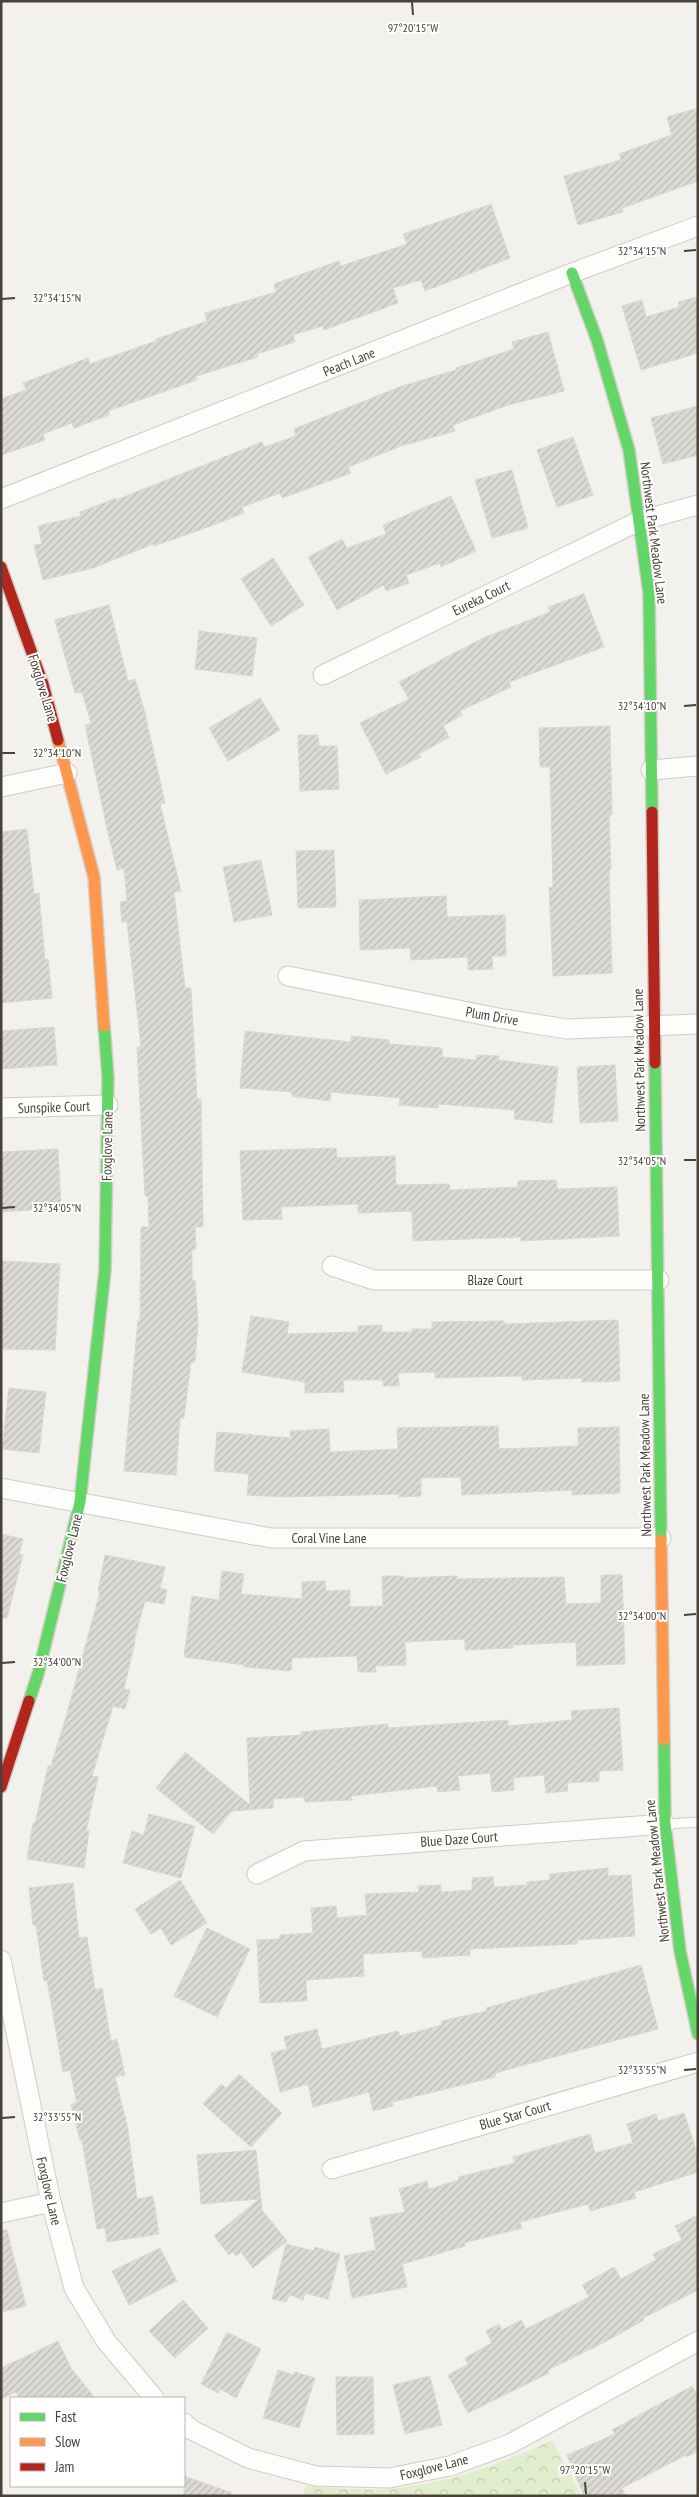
<svg xmlns="http://www.w3.org/2000/svg" width="699" height="2497" font-family="'PT Sans Narrow',sans-serif">
	<defs>
		<pattern id="forest-crowns" width="20" height="18" patternUnits="userSpaceOnUse" patternTransform="scale(1.25)"><rect width="20" height="18" fill="#e1eecd"/><path d="M2 6a3 3 0 1 1 6 0M12 15a3 3 0 1 1 6 0" fill="none" stroke="#c3cdb1"/></pattern>
		<pattern id="building-hatch" width="6" height="6" patternUnits="userSpaceOnUse" patternTransform="scale(1.25)"><rect width="6" height="6" fill="#dcdad5"/><path d="M-1 1l2-2M0 6l6-6M5 7l2-2" fill="none" stroke="#bebcb8"/></pattern>
	</defs>
	<rect width="100%" height="100%" fill="#f2f1ed"/>
	<!-- forest -->
	<path fill="url(#forest-crowns)" d="M552,2440L582,2496H303L306,2486C333,2487 361,2491 387,2489C443,2485 502,2464 552,2440Z"/>
	<!-- building -->
	<g fill="url(#building-hatch)" stroke="#dbd8d3">
		<path d="M698,108V181L622,208L623,212L578,225L564,176L621,160L619,154L672,135L667,117Z"/>
		<path d="M491,204L510,258L425,291L421,280L393,288L398,303L324,330L323,326L293,335L295,342L257,354L258,357L196,376L197,380L108,411L109,415L74,428L72,423L43,434L45,440L1,455V399L26,390L23,383L88,358L90,364L156,341V339L207,321L205,313L276,292L274,284L339,261L341,266L407,244L403,234Z"/>
		<path d="M698,297V353L641,370L622,306L642,300L646,317L679,307L678,302Z"/>
		<path d="M548,332L564,391L508,405L453,425L455,431L401,446L348,467L351,473L282,498L280,493L242,507L244,513L208,527L154,546L153,544L93,568L43,580L34,545L42,544L38,526L81,516L80,512L116,498V500L262,442L264,447L296,436L294,429L402,386L456,370V368L514,349L512,342Z"/>
		<path d="M698,406V455L663,464L651,418Z"/>
		<path d="M573,437L593,495L557,507L537,450Z"/>
		<path d="M512,470L528,528L492,538L475,480Z"/>
		<path d="M451,496L476,551L441,567L440,563L406,575L409,583L386,591L384,585L337,610L308,557L342,539L347,548L386,534L383,525Z"/>
		<path d="M273,558L304,605L271,626L241,579Z"/>
		<path d="M584,594L604,647L509,682L511,687L460,711L462,715L443,726L449,737L419,754L421,757L386,774L360,723L409,699L399,682L483,638L550,612L548,607Z"/>
		<path d="M109,605L128,681L135,679L145,713L165,803L160,804L181,891L174,892L185,988H191L197,1099H201L203,1227H195L196,1249L192,1250V1280H195L198,1324L195,1362H191L184,1418H180L176,1475L124,1471L138,1320H140L141,1227H149L148,1196H145L137,1047H141L127,922H122L120,902L127,901L124,868L117,870L108,833L85,725L91,723L82,692L75,693L55,620Z"/>
		<path d="M199,631L257,638L252,676L195,669Z"/>
		<path d="M260,698L280,730L228,761L209,728Z"/>
		<path d="M610,726L612,815H609L611,870H609L612,973L553,976L549,887H553L550,767H540L539,728Z"/>
		<path d="M298,735H318L319,746H337L339,789L300,791Z"/>
		<path d="M27,829L34,894L39,893L45,960L48,959L52,998L1,1003V832Z"/>
		<path d="M334,850L336,907L298,908L296,851Z"/>
		<path d="M261,860L272,915L234,922L223,867Z"/>
		<path d="M446,896L447,917L505,915L506,956H492L493,969L468,970V957L411,960L410,948L360,950L359,900Z"/>
		<path d="M54,1027L57,1065L1,1069V1031Z"/>
		<path d="M245,1031L351,1042V1036L389,1040V1044L442,1048V1057L476,1060L477,1055L499,1056L498,1060L558,1067L552,1123L514,1119L515,1110L438,1104V1108L399,1105L400,1098L331,1092L330,1101L292,1096V1092L240,1088Z"/>
		<path d="M615,1065L618,1121L580,1123L577,1067Z"/>
		<path d="M336,1148L337,1158L395,1156L396,1185L449,1184L450,1190L518,1187V1181L556,1180L557,1189L617,1187L619,1236L521,1241V1237L413,1241L412,1211L358,1213V1204L281,1207L282,1219L243,1220L240,1151Z"/>
		<path d="M58,1149L61,1208L1,1212V1152Z"/>
		<path d="M1,1261L60,1264L55,1350L1,1349Z"/>
		<path d="M251,1316L289,1322L287,1334L358,1332V1326L382,1325V1332H412V1329H432V1322L504,1321V1324L618,1320L620,1381L582,1382V1378L522,1380V1376L435,1378V1372L398,1373L399,1386H383V1380H343L344,1392L305,1393V1382L242,1372Z"/>
		<path d="M9,1388L46,1392L39,1453L2,1449Z"/>
		<path d="M498,1426L499,1449L578,1446V1428L619,1427L620,1493L572,1495V1490L462,1495L461,1477L421,1478V1496L399,1497V1494L283,1497L247,1495L249,1474L214,1471L217,1432L291,1438L290,1431L329,1429L330,1452L398,1449L397,1428Z"/>
		<path d="M1,1534L23,1539L19,1554L23,1555L7,1618H1Z"/>
		<path d="M105,1555L165,1567L160,1588L167,1590L164,1604L145,1601L134,1641L135,1642L124,1689L130,1690L125,1709L113,1706L92,1776L98,1777L86,1831H89L84,1868L27,1859L33,1823H35L48,1766H51L67,1713L100,1592L98,1591Z"/>
		<path d="M222,1571L244,1574L241,1594L302,1599V1582L325,1581L326,1591L350,1590V1607L383,1606L382,1576H403V1578L457,1576V1579L564,1577L566,1604L601,1603V1575H622L625,1664L577,1666L576,1642L513,1645V1648L465,1650V1639L405,1642L406,1665L375,1666L376,1672H358L357,1656L292,1658L291,1671L244,1667V1665L184,1657L192,1596L219,1600Z"/>
		<path d="M619,1708L623,1770L599,1771V1781L567,1783L568,1791L546,1793L544,1775L513,1778L514,1790L492,1792L490,1773L458,1776L460,1790L438,1792L437,1786L351,1796L352,1800L305,1802L304,1797L273,1799V1808L232,1811L213,1834L156,1788L185,1752L250,1805L247,1738L301,1735V1732L388,1724V1728L508,1720V1726L572,1720L571,1711Z"/>
		<path d="M149,1814L195,1826L181,1878L123,1863L132,1831L144,1835Z"/>
		<path d="M608,1868V1876L631,1875L635,1936L577,1940V1944L470,1949V1955L422,1958V1951L363,1954L364,1976L306,1980L307,2001L260,2003L257,1940L280,1939V1935L313,1933L311,1908L336,1906L337,1918L367,1915L365,1894L419,1892L418,1886L441,1885V1892L472,1890V1878L493,1877L494,1887L527,1885V1882L550,1880L549,1874Z"/>
		<path d="M180,1880L207,1923L171,1945L161,1928L151,1934L135,1909Z"/>
		<path d="M73,1883L79,1938L87,1937L95,1990L102,1988L111,2041L117,2039L125,2075L115,2077L128,2129L137,2199L153,2196L159,2234L107,2242L105,2228L97,2229L82,2140H80L71,2104L77,2103L70,2070L63,2072L47,1980L44,1981L36,1925H33L29,1888Z"/>
		<path d="M207,1928L250,1949L217,2017L174,1996Z"/>
		<path d="M641,1965L658,2029L495,2073V2077L392,2102L393,2106L373,2111L369,2092L313,2107L308,2084L280,2092L271,2053L287,2049L284,2037L317,2029L322,2049L398,2031L400,2036L442,2025L441,2021L487,2011L486,2008Z"/>
		<path d="M239,2074L282,2113L251,2147L203,2104L221,2084L226,2088Z"/>
		<path d="M684,2113L698,2156V2172L634,2192L636,2198L590,2211L588,2204L520,2222L522,2228L464,2243L465,2246L402,2264L407,2287L352,2298L344,2256L376,2250L370,2218L405,2212L399,2189L427,2181L429,2189L459,2180L458,2177L515,2163L513,2157L590,2134L595,2153L633,2143L627,2124L656,2114L658,2121Z"/>
		<path d="M256,2150L262,2210L287,2241L253,2268L241,2252L236,2256L233,2252L229,2255L214,2236L259,2199L201,2204L197,2155Z"/>
		<path d="M698,2215V2290L643,2318L644,2320L603,2343L548,2370L549,2373L468,2413L448,2375L468,2364L465,2358L492,2343L486,2331L499,2324L502,2330L521,2320L526,2329L589,2297L582,2285L614,2267L621,2279L656,2260L653,2254L682,2240L675,2226Z"/>
		<path d="M1,2230H7L26,2306L1,2312Z"/>
		<path d="M286,2244L314,2251L315,2247L340,2254L328,2299L305,2293L303,2300L290,2295L286,2302L272,2299Z"/>
		<path d="M160,2248L177,2281L129,2305L112,2271Z"/>
		<path d="M183,2300L208,2328L175,2358L149,2331Z"/>
		<path d="M227,2332L261,2349L236,2398L220,2389L218,2393L201,2384Z"/>
		<path d="M58,2341L71,2368L95,2398H19L16,2392L1,2399V2368Z"/>
		<path d="M278,2370L294,2375L295,2372L315,2378L299,2428L263,2418Z"/>
		<path d="M430,2376L442,2425L405,2434L393,2385Z"/>
		<path d="M336,2377H373L374,2434L337,2435Z"/>
		<path d="M692,2386L698,2396V2451L687,2457L686,2455L622,2488L626,2496H584L567,2455L615,2434L612,2430Z"/>
		<path d="M184,2476L232,2493V2496H184Z"/>
	</g>
	<g fill="none" stroke-linecap="round" stroke-linejoin="round">
		<!-- lane casing -->
		<g stroke="#ceccc7" stroke-width="11">
			<path id="lane" d="M668,1824L698,1822"/>
		</g>
		<!-- street casing -->
		<g stroke="#ceccc7" stroke-width="21">
			<g id="street">
				<path d="M1,499L572,273L698,226"/>
				<path d="M323,675L639,521L698,505"/>
				<path d="M651,770L698,766"/>
				<path d="M1,787L67,773"/>
				<path d="M288,976L498,1018L567,1029L698,1024"/>
				<path d="M1,1108L108,1105"/>
				<path d="M332,1266L374,1280H659"/>
				<path d="M1,1488L271,1538H661"/>
				<path d="M257,1874L304,1851L665,1824"/>
				<path d="M1,1960L51,2202L74,2288L106,2341L154,2398"/>
				<path d="M332,2169L698,2062"/>
				<path d="M1,2213L51,2202"/>
				<path d="M184,2423L192,2430L248,2458L316,2476L389,2478L450,2466L510,2444L698,2341"/>
			</g>
		</g>
		<!-- fast casing -->
		<g stroke="#d2cec4" stroke-width="14">
			<g id="fast">
				<path d="M572,273L597,340L629,450L649,593L652,812"/>
				<path d="M655,1063L661,1540"/>
				<path d="M29,1701L38,1674L80,1502L105,1270L108,1077L104,1026"/>
				<path d="M664,1740L665,1824L680,1951L698,2034"/>
			</g>
		</g>
		<!-- slow casing -->
		<g stroke="#d2cec4" stroke-width="14">
			<g id="slow">
				<path d="M58,740L94,877L104,1026"/>
				<path d="M661,1540L664,1740"/>
			</g>
		</g>
		<!-- jam casing -->
		<g stroke="#d2cec4" stroke-width="14">
			<g id="jam">
				<path d="M1,567L43,684L58,740"/>
				<path d="M652,812L655,1063"/>
				<path d="M1,1787L29,1701"/>
			</g>
		</g>
		<!-- lane -->
		<use href="#lane" stroke="#fdfdfc" stroke-width="9"/>
		<!-- street -->
		<use href="#street" stroke="#fdfdfc" stroke-width="19"/>
		<!-- fast -->
		<use href="#fast" stroke="#63d668" stroke-width="11"/>
		<!-- slow -->
		<use href="#slow" stroke="#ff974d" stroke-width="11"/>
		<!-- jam -->
		<use href="#jam" stroke="#b3261e" stroke-width="11"/>
	</g>
	<!-- ticks -->
	<path fill="none" stroke="#4a4238" stroke-width="2" d="M412,2L413,15M684,251L696,250M2,299L15,298M684,706L696,705M2,753H15M684,1160H696M2,1208L15,1207M684,1615L696,1614M2,1663L15,1662M684,2070L696,2069M2,2118L15,2117M585,2482L586,2494"/>
	<g text-anchor="middle" dominant-baseline="central" stroke-width="4" stroke-linejoin="round" paint-order="stroke">
		<!-- street labels -->
		<g font-size="14" fill="#4a4238" stroke="#fff">
			<text transform="translate(349 362) rotate(-22)">Peach Lane</text>
			<text transform="translate(654 533) rotate(83)">Northwest Park Meadow Lane</text>
			<text transform="translate(481 598) rotate(-26)">Eureka Court</text>
			<text transform="translate(43 688) rotate(73)">Foxglove Lane</text>
			<text transform="translate(492 1016) rotate(10)">Plum Drive</text>
			<text transform="translate(639 1060) rotate(-91)">Northwest Park Meadow Lane</text>
			<text transform="translate(54 1107) rotate(-2)">Sunspike Court</text>
			<text transform="translate(107 1146) rotate(-89)">Foxglove Lane</text>
			<text x="495" y="1280">Blaze Court</text>
			<text transform="translate(645 1465) rotate(-91)">Northwest Park Meadow Lane</text>
			<text x="329" y="1538">Coral Vine Lane</text>
			<text transform="translate(69 1548) rotate(-76)">Foxglove Lane</text>
			<text transform="translate(459 1839) rotate(-4)">Blue Daze Court</text>
			<text transform="translate(657 1871) rotate(-96)">Northwest Park Meadow Lane</text>
			<text transform="translate(515 2115) rotate(-16)">Blue Star Court</text>
			<text transform="translate(49 2191) rotate(77)">Foxglove Lane</text>
			<text transform="translate(434 2467) rotate(-14)">Foxglove Lane</text>
		</g>
	</g>
	<g font-size="12" text-anchor="middle" fill="#4a4238" stroke="#fff" stroke-width="4" stroke-linejoin="round" paint-order="stroke">
		<text x="413" y="32">97°20'15"W</text>
		<text x="642" y="255">32°34'15"N</text>
		<text x="57" y="302">32°34'15"N</text>
		<text x="642" y="710">32°34'10"N</text>
		<text x="57" y="757">32°34'10"N</text>
		<text x="642" y="1165">32°34'05"N</text>
		<text x="57" y="1212">32°34'05"N</text>
		<text x="642" y="1620">32°34'00"N</text>
		<text x="57" y="1666">32°34'00"N</text>
		<text x="642" y="2074">32°33'55"N</text>
		<text x="57" y="2121">32°33'55"N</text>
		<text x="585" y="2474">97°20'15"W</text>
	</g>
	<!-- border -->
	<rect width="699" height="2497" fill="none" stroke="#4a4238" stroke-width="5"/>
	<!-- legend -->
	<rect x="10" y="2397" width="175" height="90" fill="#ffffff" stroke="#b7b3af"/>
	<rect x="20" y="2413" width="25" height="8" fill="#63d668" stroke="#b7b3af"/>
	<text x="55" y="2422" font-size="15" fill="#4a4238">Fast</text>
	<rect x="20" y="2438" width="25" height="8" fill="#ff974d" stroke="#b7b3af"/>
	<text x="55" y="2447" font-size="15" fill="#4a4238">Slow</text>
	<rect x="20" y="2463" width="25" height="8" fill="#b3261e" stroke="#b7b3af"/>
	<text x="55" y="2472" font-size="15" fill="#4a4238">Jam</text>
</svg>
